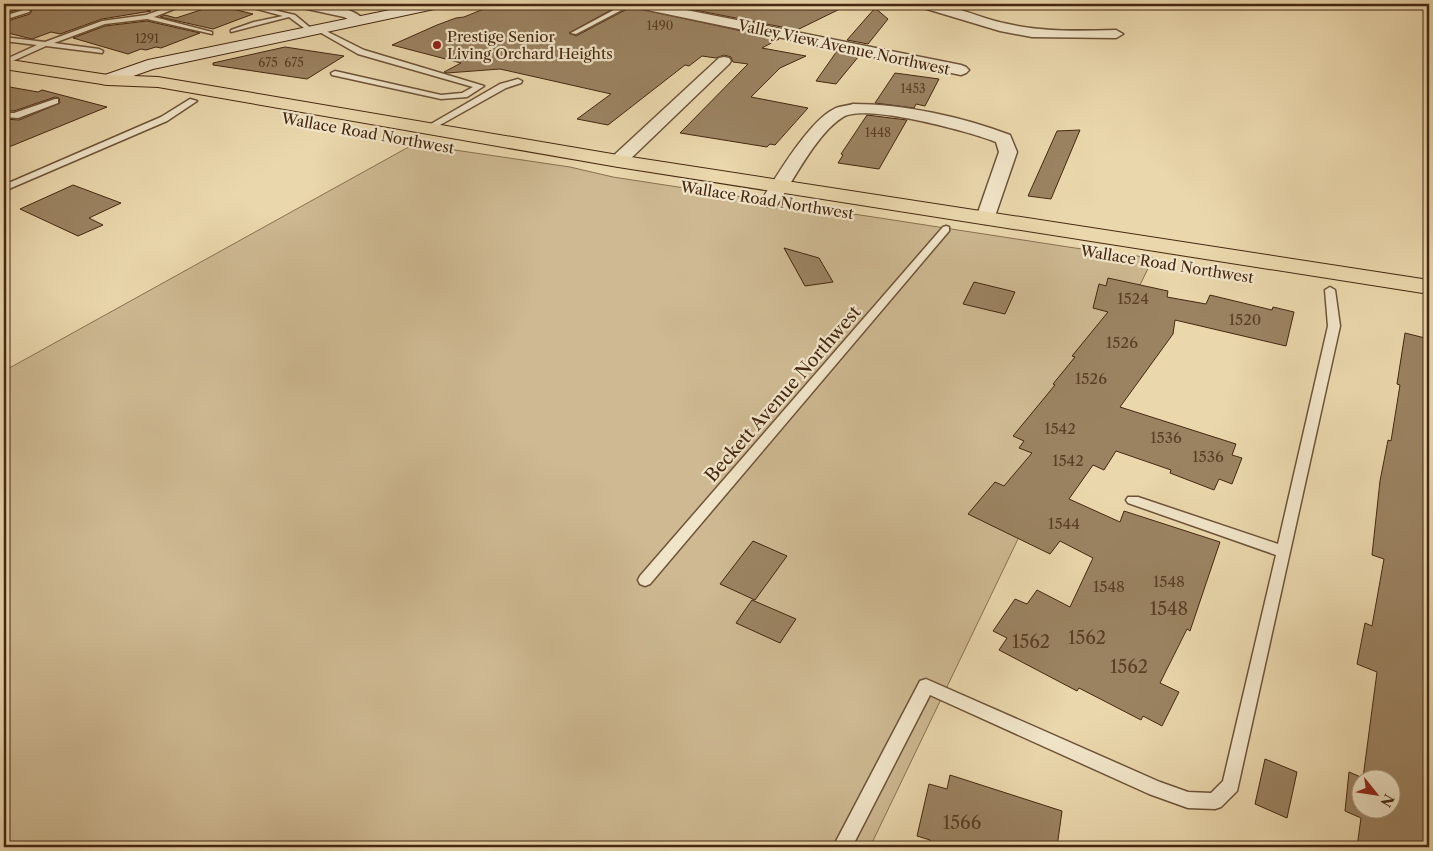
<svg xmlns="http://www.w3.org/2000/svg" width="1433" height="851" font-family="'Libre Caslon Text',serif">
	<rect width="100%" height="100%" fill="#ead7ac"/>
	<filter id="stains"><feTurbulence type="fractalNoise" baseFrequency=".004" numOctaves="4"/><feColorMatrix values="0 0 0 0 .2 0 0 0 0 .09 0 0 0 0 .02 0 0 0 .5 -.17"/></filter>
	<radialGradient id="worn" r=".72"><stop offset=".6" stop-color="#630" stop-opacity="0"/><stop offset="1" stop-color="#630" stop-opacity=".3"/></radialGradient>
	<!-- green -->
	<path fill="#ceb992" stroke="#8a7052" d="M414,144L570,167L613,177L1075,248L1153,258L870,847H4V371Z"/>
	<!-- building -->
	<g fill="#9b8362" stroke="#452711" fill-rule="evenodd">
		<path d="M4,4H123L151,11L102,19L60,34L51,32L32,39L4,32V22L30,14L32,11L26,7L4,14Z"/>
		<path d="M496,4H516L527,6L533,4H622L569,33L576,36L631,7L779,39L762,48L806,56L780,68L751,97L808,108L775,145L770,144L767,147L680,133L748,64L733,62L731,57L724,55L716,58L702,56L689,66L685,65L608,125L577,119L611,94L500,69L447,73L444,72L461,63L392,45L437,25L456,18L464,17Z"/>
		<path d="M664,4H850L797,30Z"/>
		<path d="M216,5L253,14L213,29L160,17L165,15L176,18Z"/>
		<path d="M875,8L888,19L868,44L847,40Z"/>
		<path d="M147,21L200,33L161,48L156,47L146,50L141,49L128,54L73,38L105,26Z"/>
		<path d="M285,47L344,56L307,79L213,65V63Z"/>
		<path d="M837,51L859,56L836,84L816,81Z"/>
		<path d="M895,73L939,79L925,106L916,104L914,108L875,103Z"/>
		<path d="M4,86L38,92L42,90L107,107L4,149V119L19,120L60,103L59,98L55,97L14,111H4Z"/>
		<path d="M867,115L907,120L879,169L838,163L843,155L841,154Z"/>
		<path d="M1080,130L1051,199L1028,196L1057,131Z"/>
		<path d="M73,185L121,203L89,218L103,225L78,236L20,209Z"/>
		<path d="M784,248L819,258L833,282L805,286Z"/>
		<path d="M1108,278L1168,291L1167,297L1206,304L1210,295L1272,310L1273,307L1294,312L1286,346L1175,320L1173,334L1120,407L1236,444L1232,455L1242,458L1232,484L1219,479L1214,490L1170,473L1171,470L1116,451L1104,470L1093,465L1069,499L1120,522L1124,511L1220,542L1190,631L1187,629L1160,683L1179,692L1162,726L1143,716L1141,720L1079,688L1077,691L999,650L1007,638L993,631L1015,599L1027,604L1037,590L1070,607L1093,558L1060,541L1050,554L968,514L995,482L1004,486L1032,453L1019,448L1024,441L1013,436L1055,385L1053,384L1075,357L1072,356L1108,312L1093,308L1099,284L1106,286Z"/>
		<path d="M974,282L1015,292L1005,314L963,304Z"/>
		<path d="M1405,333L1429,339V847H1357L1361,818L1345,811L1349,772L1363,778L1377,672L1357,664L1365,623L1372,626L1384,559L1372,555L1380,481L1388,440L1391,441L1400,385L1397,384ZM1360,778H1390V808H1360Z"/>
		<path d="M753,541L787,556L755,600L720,584Z"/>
		<path d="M752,600L796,619L780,643L736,623Z"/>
		<path d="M1265,759L1297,772L1287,818L1255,804Z"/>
		<path d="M950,775L1062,811L1057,847H928L930,840L917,836L929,784L947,789Z"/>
	</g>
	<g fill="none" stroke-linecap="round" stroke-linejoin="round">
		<!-- service casing -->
		<g stroke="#6e5338" stroke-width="3">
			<g id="service">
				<path d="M178,4H187L154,17L212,32V34L147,19L105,24L54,43L99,49L103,51L102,53L46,46L4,65V60L37,45L4,41V37L45,42L102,21L146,15Z"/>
				<path d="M238,4H248L295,15L313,30L308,31L289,17L231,32V30L254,22L283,16Z"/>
				<path d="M625,4H633L576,34L571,33Z"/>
				<path d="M27,9L30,11L29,12L4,20V16Z"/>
				<path d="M318,27L364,50L484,86L467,97L441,99L332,75L331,73L335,71L441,95L462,93L473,87L358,54L316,30L315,29Z"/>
				<path d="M518,79L522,81L521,83L506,88L431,130L424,128L500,84Z"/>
				<path d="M55,99H58V103L18,118L4,117V113H14Z"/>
				<path d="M190,99L197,101L167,121L4,191V185L161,117Z"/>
				<path d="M946,226L949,227V231L650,584L645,586L640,584L638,580L640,576L943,227Z"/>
				<path d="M1330,287L1335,290L1340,326L1237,791L1221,807L1215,809L1188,808L1149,794L930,695L852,847H833L920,681L926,679L1160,782L1188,792L1211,793L1223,781L1276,555L1128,503L1126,500L1128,497H1138L1278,544L1328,326L1325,290Z"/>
			</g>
		</g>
		<!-- minor casing -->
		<g stroke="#6e5338" stroke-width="3">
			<g id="minor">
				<path d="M296,4C314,3 352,5 364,20L357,24L344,17L298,7Z"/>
				<path d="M632,4H656L961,65L966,67L969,70L966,73L961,75L638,8L633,7Z"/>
				<path d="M918,4C952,2 976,18 1008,24C1043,32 1080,31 1116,30L1123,34L1116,38L1032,37L1000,31L920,7Z"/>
				<path d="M724,57L729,58L731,61L729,64L624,165L618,166L612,165L609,161L612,157L719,58Z"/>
				<path d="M853,104C903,104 963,117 1010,135L1017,152L993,222L986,224L979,222L976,218L999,152L996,142C971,132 866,103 843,117C817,133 794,179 777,205L770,207L763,205L761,201C776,177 809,121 834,109C839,106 847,106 853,104Z"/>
			</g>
		</g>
		<!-- secondary casing -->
		<g stroke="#452711" stroke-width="2">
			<path id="secondary" d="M419,4H446L444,7L439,8L153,69L108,85L102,84L100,80L102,76L148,60Z"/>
		</g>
		<!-- primary casing -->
		<g stroke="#452711" stroke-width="2">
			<path id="primary" d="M4,59L108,75L158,77L618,155L1429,280V294L618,167L158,87L108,85L4,69Z"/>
		</g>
		<!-- service -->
		<use href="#service" fill="#f1e5c9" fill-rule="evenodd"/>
		<!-- minor -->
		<use href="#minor" fill="#f1e5c9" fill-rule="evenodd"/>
		<!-- secondary -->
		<use href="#secondary" fill="#f1e5c9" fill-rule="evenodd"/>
		<!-- primary -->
		<use href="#primary" fill="#ead7ac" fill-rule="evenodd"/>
	</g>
	<!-- markers -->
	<circle fill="#8f2418" stroke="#f1e5c9" stroke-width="2" cx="437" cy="45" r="5"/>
	<g text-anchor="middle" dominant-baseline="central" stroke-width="4.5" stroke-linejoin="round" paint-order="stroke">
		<!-- far-number labels -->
		<g font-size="12" fill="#5a3e25">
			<text x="660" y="25">1490</text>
			<text x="147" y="38">1291</text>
			<text x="268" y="62">675</text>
			<text x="294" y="62">675</text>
			<text x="913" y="88">1453</text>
			<text x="878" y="132">1448</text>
		</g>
		<!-- far-poi labels -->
		<g font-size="15" fill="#452711" stroke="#f1e5c9" text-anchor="start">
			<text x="447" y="36">Prestige Senior<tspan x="447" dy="17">Living Orchard Heights</tspan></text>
		</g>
		<!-- far-street labels -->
		<g font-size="15" fill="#452711" stroke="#f1e5c9">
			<text transform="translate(844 47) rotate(12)">Valley View Avenue Northwest</text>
			<text transform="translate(368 133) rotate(10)">Wallace Road Northwest</text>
			<text transform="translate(767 200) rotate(9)">Wallace Road Northwest</text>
			<text transform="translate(1167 264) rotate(9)">Wallace Road Northwest</text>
		</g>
		<!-- number labels -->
		<g font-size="15" fill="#5a3e25">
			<text x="1133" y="298">1524</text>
			<text x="1245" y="319">1520</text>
			<text x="1122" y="342">1526</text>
			<text x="1091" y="378">1526</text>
			<text x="1060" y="428">1542</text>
			<text x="1166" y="437">1536</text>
			<text x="1208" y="456">1536</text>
			<text x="1068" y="460">1542</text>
			<text x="1064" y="523">1544</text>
			<text x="1169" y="581">1548</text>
			<text x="1109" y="586">1548</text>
		</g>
		<!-- street labels -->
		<g font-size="18" fill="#452711" stroke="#f1e5c9">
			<text transform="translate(783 394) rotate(-49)">Beckett Avenue Northwest</text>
		</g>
		<!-- near-number labels -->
		<g font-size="18" fill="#5a3e25">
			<text x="1169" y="609">1548</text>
			<text x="1087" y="638">1562</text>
			<text x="1031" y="642">1562</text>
			<text x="1129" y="667">1562</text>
			<text x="962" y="823">1566</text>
		</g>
	</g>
	<!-- margin -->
	<rect width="1433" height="851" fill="none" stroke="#ead7ac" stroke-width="20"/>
	<rect x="5" y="5" width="1423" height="841" fill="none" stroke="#452711" stroke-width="2.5"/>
	<rect x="10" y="10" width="1413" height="831" fill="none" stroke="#452711"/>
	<!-- north arrow -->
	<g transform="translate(1376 794) rotate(120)"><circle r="24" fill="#f1e5c9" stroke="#ac997f"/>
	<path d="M0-4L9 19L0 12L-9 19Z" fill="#8f2418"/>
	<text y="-8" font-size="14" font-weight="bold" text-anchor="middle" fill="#452711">N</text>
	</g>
	<rect width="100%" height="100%" filter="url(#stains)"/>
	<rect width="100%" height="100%" fill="url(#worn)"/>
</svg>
